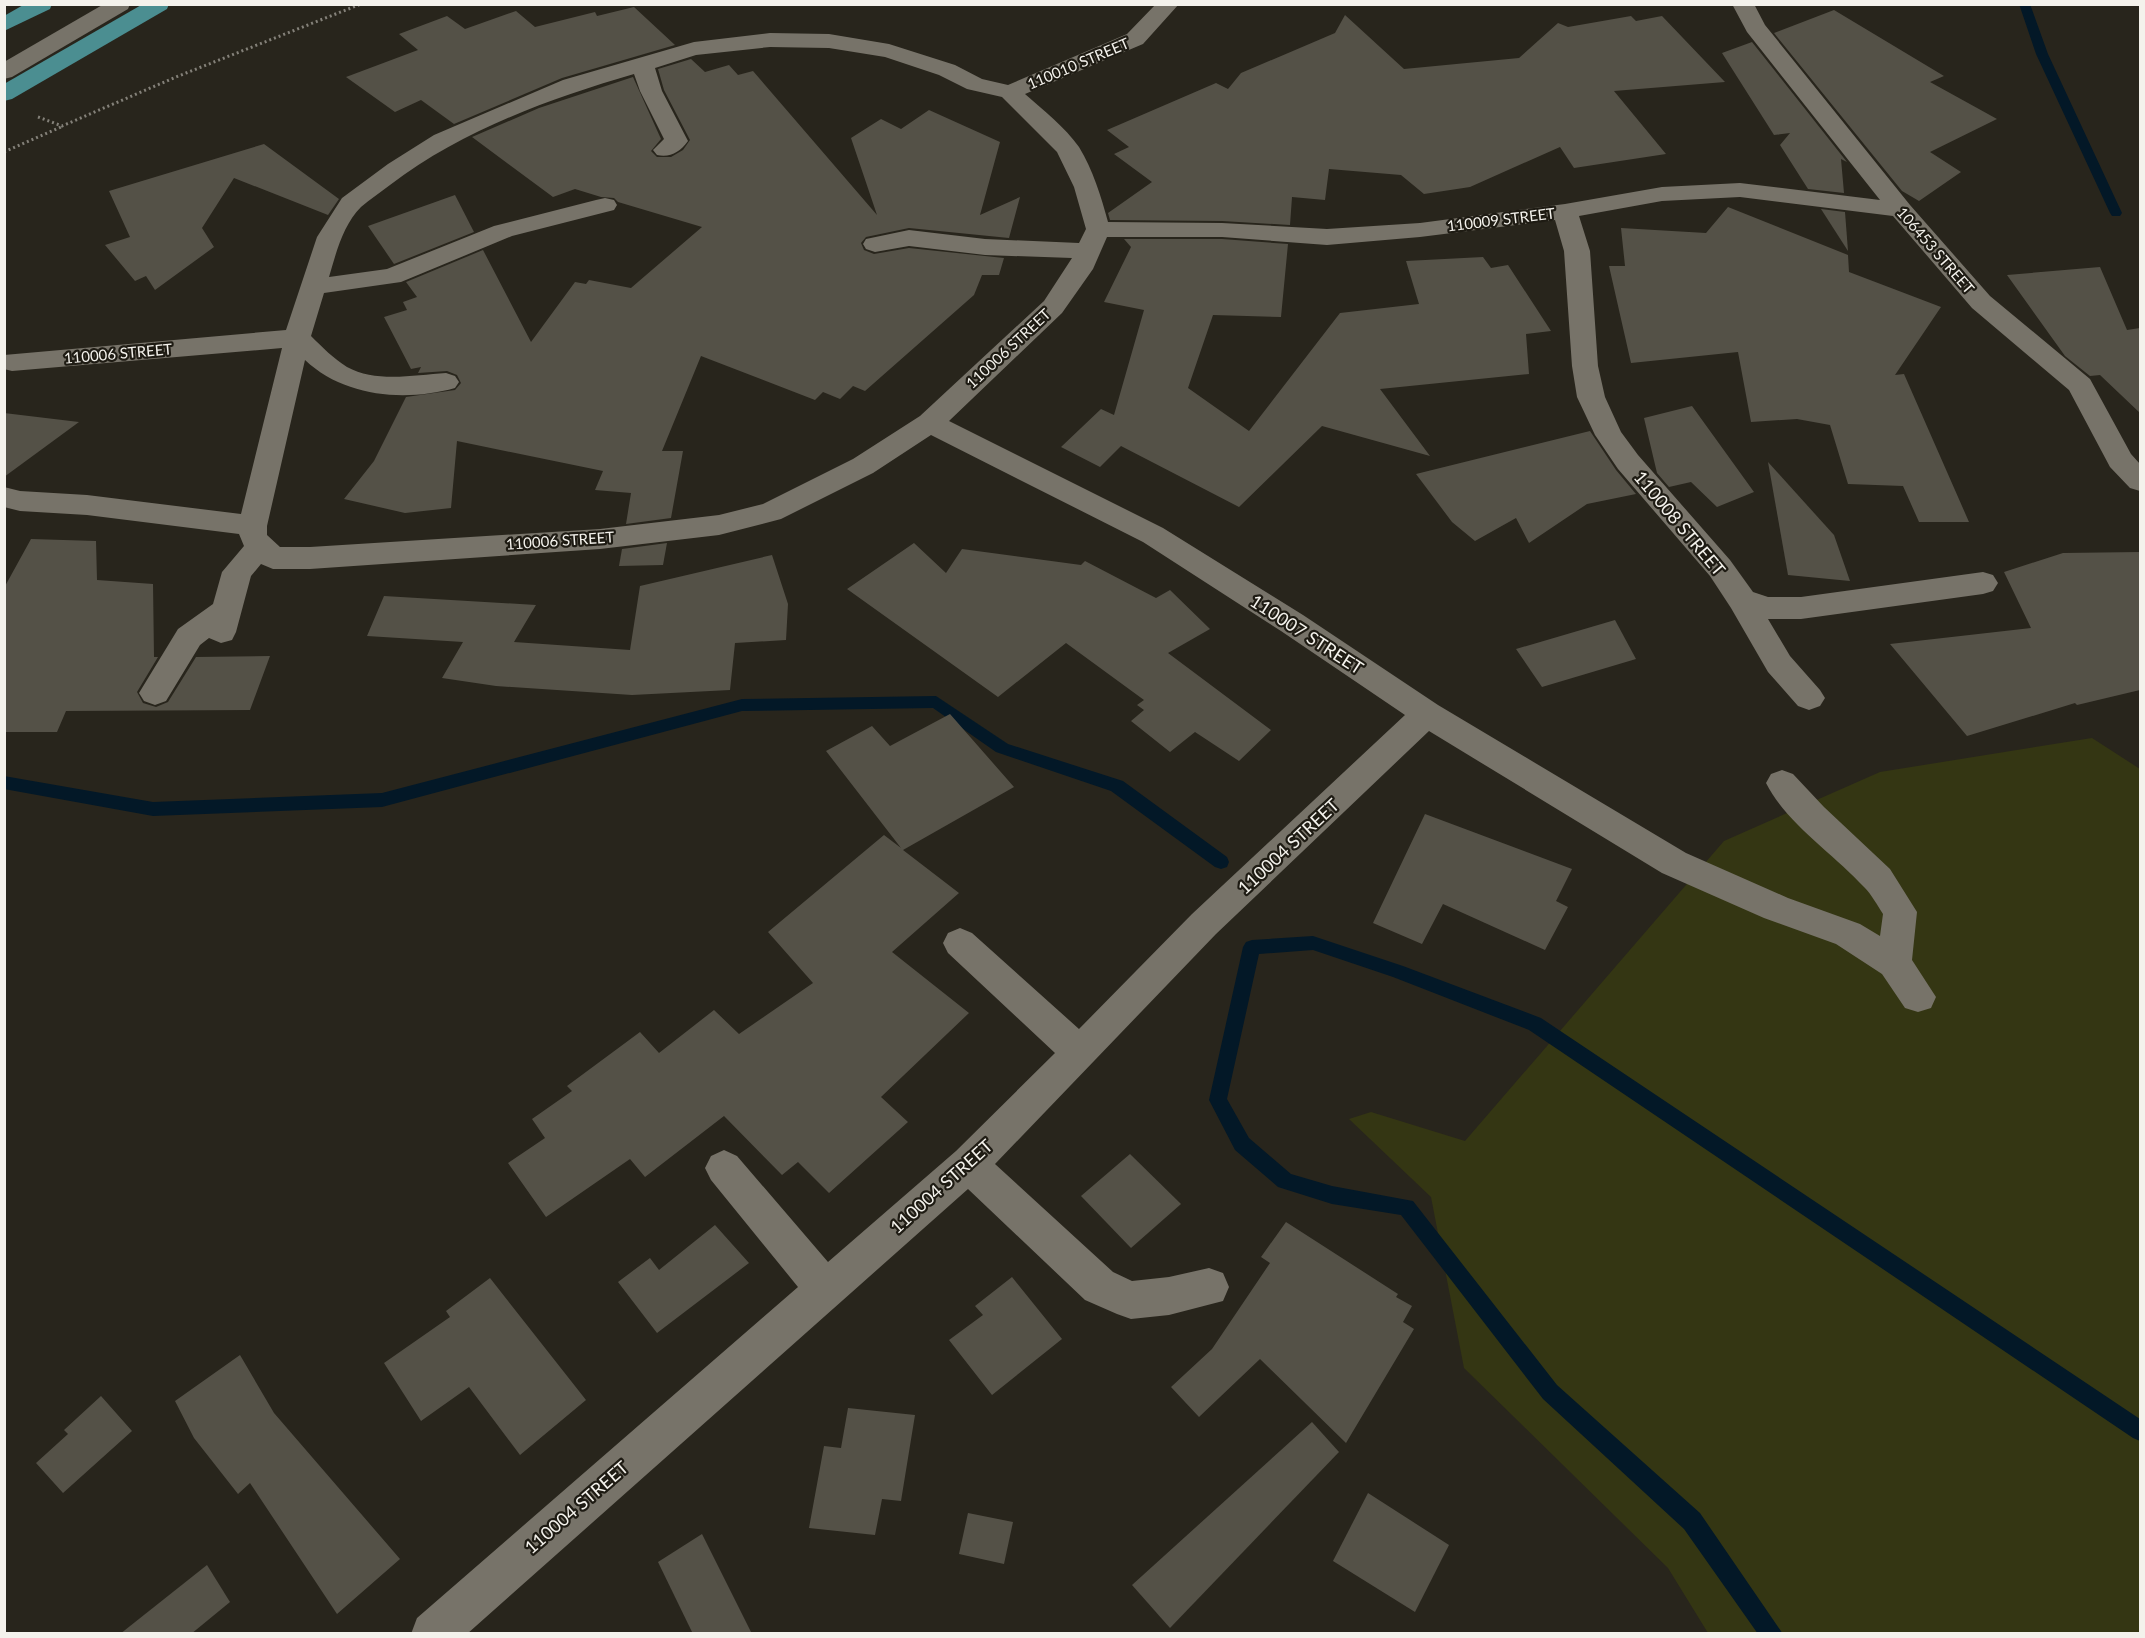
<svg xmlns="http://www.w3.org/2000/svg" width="2145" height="1638" font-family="Lato,sans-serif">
	<rect width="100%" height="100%" fill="#28251c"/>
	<!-- green -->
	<path fill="#343613" d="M2092,738L2140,769V1633H1708L1668,1568L1464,1368L1431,1197L1349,1119L1371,1112L1465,1141L1724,841L1880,772Z"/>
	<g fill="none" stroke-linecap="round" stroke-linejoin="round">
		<!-- stream -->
		<g fill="#031827" fill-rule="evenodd">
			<path d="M2019,4H2030L2048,54L2122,213L2120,216H2112L2110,213L2036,54Z"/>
			<path d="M936,696L1008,744L1123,781L1227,857L1229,862L1227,867L1221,869L1215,867L1111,791L996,752L933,708L742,711L382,807L153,816L4,789V776L153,802L382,793L742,699Z"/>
			<path d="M1313,936L1403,966L1541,1018L2140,1419V1441L2133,1438L1529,1030L1393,977L1313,950L1259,954L1227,1099L1249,1138L1291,1174L1332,1186L1413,1201L1557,1385L1700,1513L1783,1634H1758L1684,1529L1543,1399L1401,1215L1332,1204L1278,1187L1235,1150L1209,1100L1243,947L1246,942L1252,940Z"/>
		</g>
	</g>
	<!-- building -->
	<g fill="#545147">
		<path d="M634,7L675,45L562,78L454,124L421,100L395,112L346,77L418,50L399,34L447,16L465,29L516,11L535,27L595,12L597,16Z"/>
		<path d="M1834,10L1944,76L1930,82L1997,119L1930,152L1961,172L1919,201L1902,191L1774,33Z"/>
		<path d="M1345,15L1404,69L1519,58L1558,23L1568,27L1631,16L1636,21L1662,16L1725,82L1614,91L1666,154L1574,168L1560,147L1470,187L1424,194L1401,175L1329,169L1325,200L1292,197L1290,225L1222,221L1110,220L1108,213L1152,182L1114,154L1129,147L1107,130L1216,83L1228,89L1241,73L1335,33Z"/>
		<path d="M1752,42L1847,162L1841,159L1844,193L1808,189L1780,145L1790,133L1774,135L1722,53Z"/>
		<path d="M691,59L705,72L729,65L738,75L753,71L877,215L851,138L881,119L901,129L929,110L1000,142L980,215L1020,197L1009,238L909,228L866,237L861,243L864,250L874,254L909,248L1004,258L999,275H982L974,295L865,391L853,386L840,399L823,392L815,400L701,356L662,451H683L671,518L626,524L631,493L595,490L603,471L457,441L451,508L405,513L344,499L374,461L406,397L455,390L461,383L457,375L447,371L418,373L421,367L411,369L384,317L407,310L403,302L417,297L406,282L483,250L531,342L575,282L586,284L589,280L631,288L702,227L618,202L614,198L601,197L575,189L553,197L472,137L539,108L633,77L661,139L651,151L657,157H671L683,150L690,140L664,90L658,69Z"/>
		<path d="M264,144L339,199L328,215L234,178L202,228L214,247L155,290L146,276L135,281L105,245L130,237L109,191Z"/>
		<path d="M455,195L474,232L394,264L368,226Z"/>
		<path d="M1728,207L1848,255L1849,272L1941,307L1895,375L1904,374L1969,522H1919L1903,486L1848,484L1830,425L1797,419L1751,422L1738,352L1631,363L1609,266H1625L1621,228L1706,233Z"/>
		<path d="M1821,209L1845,212L1848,251Z"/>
		<path d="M1124,239H1222L1288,244L1281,317L1213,315L1188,388L1249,431L1340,313L1419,304L1406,261L1483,257L1491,268L1508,265L1551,331L1526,334L1529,374L1380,389L1430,456L1322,426L1239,507L1121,446L1100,467L1061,447L1101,409L1114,415L1144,310L1104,302L1131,247Z"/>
		<path d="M2100,267L2127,330L2140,328V413L2100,375L2090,376L2065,356L2007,275Z"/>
		<path d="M1692,406L1754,492L1717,507L1691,482L1669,487L1657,473L1644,418Z"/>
		<path d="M4,413L79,422L4,477Z"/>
		<path d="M1590,431L1616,470L1636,494L1587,504L1529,543L1516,518L1475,541L1452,522L1416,474Z"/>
		<path d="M1768,462L1834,535L1850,581L1788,575Z"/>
		<path d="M31,539L96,541L97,580L153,584L154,657H158L137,692L143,703L156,707L168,702L196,657L270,656L250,710L66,711L57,732H4V588Z"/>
		<path d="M667,543L663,565L619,566L622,549Z"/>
		<path d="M914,543L946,573L962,549L1081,565L1085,561L1156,598L1170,590L1210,629L1168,653L1271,730L1239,761L1195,732L1170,752L1131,721L1144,710L1137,705L1144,700L1066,643L998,697L847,589Z"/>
		<path d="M2140,552V690L2077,705L2075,703L1967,736L1890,644L2031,628L2004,572L2063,553Z"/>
		<path d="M772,555L788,604L786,640L735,643L730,690L632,695L496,686L442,678L463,642L367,636L384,596L536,605L514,642L630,650L640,586Z"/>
		<path d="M1615,620L1636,659L1542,687L1516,649Z"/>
		<path d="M950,714L1014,787L903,850L959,893L892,952L969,1013L881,1097L908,1122L829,1193L798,1162L782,1175L724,1116L645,1177L630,1159L546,1217L508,1163L545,1138L532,1119L572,1091L567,1086L640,1032L659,1053L714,1010L739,1034L813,983L768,932L884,835L901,848L826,751L872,726L890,746Z"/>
		<path d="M1425,814L1572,869L1556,901L1568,907L1545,950L1443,904L1422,944L1373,923Z"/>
		<path d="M1130,1154L1181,1204L1131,1248L1081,1196Z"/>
		<path d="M1286,1222L1398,1294L1396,1297L1412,1306L1403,1322L1414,1329L1346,1443L1260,1359L1199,1417L1171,1387L1212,1349L1270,1263L1261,1257Z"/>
		<path d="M715,1225L749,1263L657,1333L618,1282L650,1258L659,1270Z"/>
		<path d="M1012,1277L1062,1339L992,1395L949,1340L983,1315L975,1306Z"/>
		<path d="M490,1278L586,1400L520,1455L469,1387L421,1421L384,1363L450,1317L446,1311Z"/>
		<path d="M240,1355L274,1413L400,1559L337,1614L250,1483L238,1494L194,1438L175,1401Z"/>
		<path d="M101,1396L132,1431L63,1493L36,1463L68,1434L64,1430Z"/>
		<path d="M848,1408L915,1415L901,1501L882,1499L875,1535L809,1528L824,1446L841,1448Z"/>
		<path d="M1312,1422L1339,1452L1170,1628L1132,1585Z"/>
		<path d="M1368,1493L1449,1545L1415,1612L1333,1561Z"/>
		<path d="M968,1513L1013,1522L1004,1564L959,1554Z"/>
		<path d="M702,1534L752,1634H693L658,1562Z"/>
		<path d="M207,1565L230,1602L191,1634H120Z"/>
	</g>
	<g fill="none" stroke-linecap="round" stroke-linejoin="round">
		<!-- path -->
		<g stroke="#848179" stroke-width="3" stroke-dasharray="2 3" stroke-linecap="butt">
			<path d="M38,117L62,126L176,77L361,4"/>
			<path d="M4,152L61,127"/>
		</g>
		<!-- minor -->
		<g fill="#777369" fill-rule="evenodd">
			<path d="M104,4H130L128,9L12,77L4,79V62Z"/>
			<path d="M1156,4H1179L1143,44L1025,94C1043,110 1065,127 1079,147C1093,170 1101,196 1108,222L1222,223L1327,229L1420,223L1565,204L1662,187L1740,183L1880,200L1747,32L1732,4H1754L1765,25L1910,205L1990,296L2090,379L2131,454L2140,464V491L2130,488L2110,467L2069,390L1972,308L1893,216L1740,197L1662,201L1579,216L1590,251L1598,366L1605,397L1621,432L1638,455L1730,560L1753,592L1768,597H1801L1983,572L1993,575L1998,583L1993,591L1983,594L1801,619H1768L1790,656L1820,690L1825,698L1820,706L1809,710L1798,706L1768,672L1731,608L1710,576L1618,469L1595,435L1577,397L1572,366L1564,251L1555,220L1420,237L1327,245L1222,237H1107L1093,269L1062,313L949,421L1163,528L1303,615L1438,705L1686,853L1788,898L1860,924L1880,936L1883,914C1877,905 1872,895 1864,887C1834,854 1786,823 1766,783L1771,774L1782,770L1793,774L1824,807L1890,869L1917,912L1912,960L1936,997L1931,1008L1918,1012L1905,1008L1882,974L1836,944L1764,918L1662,873L1429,731L1216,934L995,1164L1113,1272L1132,1281L1169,1277L1209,1268L1223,1273L1229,1287L1223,1301L1169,1315L1131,1319L1117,1314L1085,1300L968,1189L467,1634H411L417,1618L798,1287L711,1180L705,1168L711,1156L724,1150L737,1156L828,1262L956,1151L1055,1053L948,953L943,943L948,933L960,928L972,933L1079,1029L1192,914L1405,715L1281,631L1143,542L931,435L873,473L781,519L719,535L600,549L310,569H273L261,564L251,576L236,632L232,640L221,643L209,638L200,645L166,701L155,705L144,701L139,693L178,629L213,604L222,572L244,546L239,534L87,515L20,511L4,507V487L20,491L87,495L241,514L282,348L12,371L4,369V355L286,330L317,237L342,198L388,164L434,135L563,80L694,42L770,33L829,34L889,44L955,65L982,79L1008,85L1127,34ZM770,47L829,48L885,57L939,75L967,89L1002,97L1057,152L1074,187L1086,229L1079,243L985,239L909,230L866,239L863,244L866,249L875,252L909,246L985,255L1072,258L1044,301L920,416L853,459L763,504L719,515L600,529L310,547H280L267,535V526L305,360C344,397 405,402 455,388L459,382L455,376L446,373C414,375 376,383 347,367C334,359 322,347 311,336L324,293L401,282L512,236L614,210L617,205L614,200L605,198L596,200L494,226L387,269L329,277C336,253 343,225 361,207C370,199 381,192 390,185C462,130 549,99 634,74L640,91L664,139L653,150L657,155C670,158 680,152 688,141L662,91L655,68L696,55Z"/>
		</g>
		<!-- major -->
		<g fill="#4b8e91" fill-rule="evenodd">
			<path d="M25,4H52L50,9L4,31V16Z"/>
			<path d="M143,4H169L167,9L12,99L4,101V84Z"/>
		</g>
	</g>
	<g text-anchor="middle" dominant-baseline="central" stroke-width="4.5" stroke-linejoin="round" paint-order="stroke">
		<!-- far-street labels -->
		<g font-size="15" fill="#f4f2ec" stroke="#1e1b13">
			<text transform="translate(1078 63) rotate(-23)">110010 STREET</text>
			<text transform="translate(1501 219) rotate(-7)">110009 STREET</text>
			<text transform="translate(1936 250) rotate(49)">106453 STREET</text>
			<text transform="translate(1008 348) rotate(-43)">110006 STREET</text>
			<text transform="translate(118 353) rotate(-5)">110006 STREET</text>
			<text transform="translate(560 540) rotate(-4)">110006 STREET</text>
		</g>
		<!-- street labels -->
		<g font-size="18" fill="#f4f2ec" stroke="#1e1b13">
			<text transform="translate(1680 523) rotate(50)">110008 STREET</text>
			<text transform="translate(1307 634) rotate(33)">110007 STREET</text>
			<text transform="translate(1288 846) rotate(-43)">110004 STREET</text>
			<text transform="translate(941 1186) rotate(-42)">110004 STREET</text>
			<text transform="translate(576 1507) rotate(-41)">110004 STREET</text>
		</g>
	</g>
	<!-- border -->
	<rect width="2145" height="1638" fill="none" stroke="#f4f2ec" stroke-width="12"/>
</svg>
